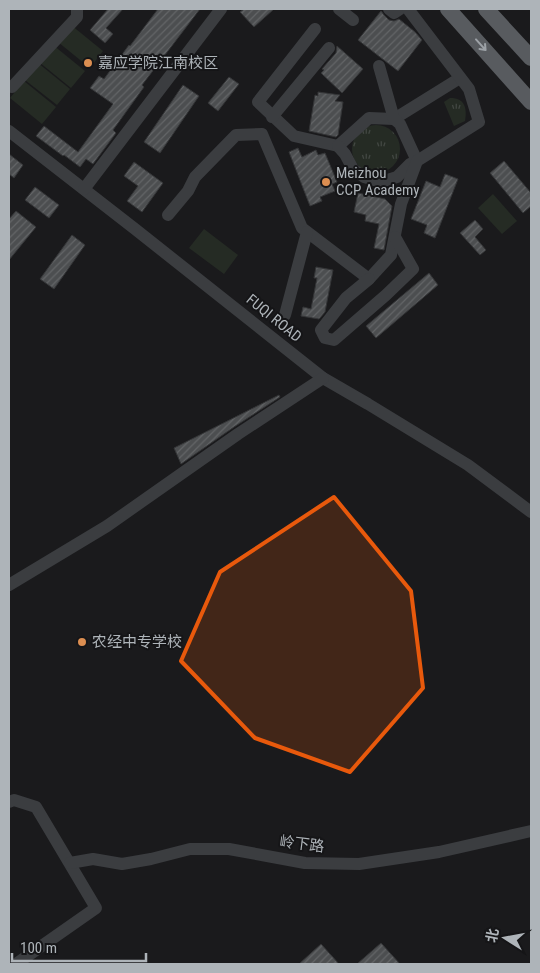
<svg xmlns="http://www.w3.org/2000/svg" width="540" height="973" font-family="'Roboto Condensed','Noto Sans SC',sans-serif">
	<defs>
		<pattern id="grass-tufts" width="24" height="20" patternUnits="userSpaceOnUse" patternTransform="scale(1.25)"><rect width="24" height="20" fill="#252b24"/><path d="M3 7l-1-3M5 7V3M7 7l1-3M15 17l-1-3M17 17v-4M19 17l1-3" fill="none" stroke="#424742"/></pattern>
		<pattern id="building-hatch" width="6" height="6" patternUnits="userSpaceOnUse" patternTransform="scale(1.25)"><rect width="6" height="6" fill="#4c4e50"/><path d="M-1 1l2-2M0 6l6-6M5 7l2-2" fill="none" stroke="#636567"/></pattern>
	</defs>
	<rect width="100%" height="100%" fill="#1a1a1c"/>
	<!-- grass -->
	<g fill="url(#grass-tufts)">
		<path d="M450,98C465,98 467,108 465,121L454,126L444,102Z"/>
		<circle cx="376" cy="149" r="24"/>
	</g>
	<!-- pitch -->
	<g fill="#252b24">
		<path d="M71,25L103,51L90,68L58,42Z"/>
		<path d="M53,45L85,71L71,88L39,62Z"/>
		<path d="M38,63L70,89L57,105L25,80Z"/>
		<path d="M24,81L56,107L42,124L10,98Z"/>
		<path d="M493,194L517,221L502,234L478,208Z"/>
		<path d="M204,229L238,255L224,274L189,248Z"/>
	</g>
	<!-- building -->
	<g fill="url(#building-hatch)" stroke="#343537">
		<path d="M108,9H123L106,28L113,34L105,43L90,30Z"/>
		<path d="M158,9H200L142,85L144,87L113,130L116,133L93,164L86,159L80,167L64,155L63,156L36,136L44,126L78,152L113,104L90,88L99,76L104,79L129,45L130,46Z"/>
		<path d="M244,9H274L254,27L240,12Z"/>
		<path d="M381,11L384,15L389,20L394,21L399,19L415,32L422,40L398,71L358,40Z"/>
		<path d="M337,46L363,69L342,93L321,73L324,70L322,69L336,53Z"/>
		<path d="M229,77L239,84L218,111L208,103Z"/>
		<path d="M183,85L199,96L160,153L144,142Z"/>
		<path d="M318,92L340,95L335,101L343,102L338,135L336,137L309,131L315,95L318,96Z"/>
		<path d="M298,148L302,157L316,150L318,155L325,153L337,182L332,184L335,191L320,197L322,201L310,206L289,152Z"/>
		<path d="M9,154L23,165L14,178L9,174Z"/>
		<path d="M504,161L531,193V206L523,213L490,173Z"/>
		<path d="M134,162L163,183L142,212L127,201L138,186L124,176Z"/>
		<path d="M445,174L458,179L435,238L424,233L427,225L411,219L426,181L440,187Z"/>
		<path d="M35,187L59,205L49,218L25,200Z"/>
		<path d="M358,193L385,199L392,206L384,250L374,248L379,224L365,221L366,215L354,212Z"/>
		<path d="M16,211L36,227L9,260V219Z"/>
		<path d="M475,220L483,229L475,237L486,250L480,255L460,233Z"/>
		<path d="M72,235L85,245L54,289L40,279Z"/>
		<path d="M316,267L333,270L325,312L319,319L301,316L303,307L311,309L317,278H314Z"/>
		<path d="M429,273L438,285L376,338L366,326Z"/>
		<path d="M279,395L280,397L234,427L181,464L174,448Z"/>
		<path d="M381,943L400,964H357Z"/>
		<path d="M321,944L339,964H299Z"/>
	</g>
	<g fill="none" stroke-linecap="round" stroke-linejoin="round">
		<!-- minor -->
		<g stroke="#3b3d40" stroke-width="12">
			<path d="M339,9L353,20"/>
			<path d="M389,9L394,13L400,9"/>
			<path d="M315,29L258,102L294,136L338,146L369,118L394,119L460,78"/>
			<path d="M12,87L77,17V9"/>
			<path d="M272,117L329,48"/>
			<path d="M9,131L135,229L323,378L368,404L468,465L531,512"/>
			<path d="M338,146L345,154L353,169L364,177L381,182L397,177L410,164L417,161L400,124L394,119L379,66"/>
			<path d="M84,189L221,9"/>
			<path d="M168,215L188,191L195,177L236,135L262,134L302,228L369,279L391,255L401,204L417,161L479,122L469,89L408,9"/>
			<path d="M369,279L346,298L321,330L325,338L334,340L386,295L413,269L395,237"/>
			<path d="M285,315L307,232"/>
			<path d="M9,585L107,526L238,434L323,378"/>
			<path d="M9,802L14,800L36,807L96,908L16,964"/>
			<path d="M70,863L93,859L122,864L151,859L190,849H229L305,863L359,864L439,852L531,831"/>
		</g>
		<!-- major -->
		<g stroke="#585b5f" stroke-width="16">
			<path d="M448,9L531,102"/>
			<path d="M486,9L531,58"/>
		</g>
	</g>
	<!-- one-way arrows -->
	<defs><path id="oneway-shaft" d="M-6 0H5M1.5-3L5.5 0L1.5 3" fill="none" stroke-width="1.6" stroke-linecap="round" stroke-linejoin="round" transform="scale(1.25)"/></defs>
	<use stroke="#9da2a7" href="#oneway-shaft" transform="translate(481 45) rotate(48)"/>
	<!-- marked area -->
	<path fill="#e8590c" fill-opacity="0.2" stroke="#e8590c" stroke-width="4" stroke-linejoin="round" d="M334,497L411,591L423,688L350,772L255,738L181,661L220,572Z"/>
	<!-- markers -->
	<g fill="#dc8e51" stroke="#151517" stroke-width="2">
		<circle cx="88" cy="63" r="5"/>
		<circle cx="326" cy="182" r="5"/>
		<circle cx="82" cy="642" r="5"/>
	</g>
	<g text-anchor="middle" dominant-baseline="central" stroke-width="4" stroke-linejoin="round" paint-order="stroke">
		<!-- poi labels -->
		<g font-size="15" fill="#aeb4b9" stroke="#151517" text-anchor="start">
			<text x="98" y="63">嘉应学院江南校区</text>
			<text x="336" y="173">Meizhou<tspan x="336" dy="17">CCP Academy</tspan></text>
			<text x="92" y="642">农经中专学校</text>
		</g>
		<!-- street labels -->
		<g font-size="15" fill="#aeb4b9" stroke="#151517">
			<text transform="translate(274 318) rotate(39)">FUQI ROAD</text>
			<text transform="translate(302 844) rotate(7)">岭下路</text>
		</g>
	</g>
	<!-- border -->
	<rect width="540" height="973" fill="none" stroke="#aeb4b9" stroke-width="20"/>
	<!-- north arrow -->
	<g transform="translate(505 938) rotate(281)" stroke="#151517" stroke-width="4" paint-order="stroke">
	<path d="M0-4L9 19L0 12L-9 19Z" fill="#aeb4b9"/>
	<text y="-8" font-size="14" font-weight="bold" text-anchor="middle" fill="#aeb4b9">北</text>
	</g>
	<!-- scale -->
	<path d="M12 953v8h134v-8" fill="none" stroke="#aeb4b9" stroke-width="2.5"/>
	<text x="20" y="953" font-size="15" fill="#aeb4b9" stroke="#151517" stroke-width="4" paint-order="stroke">100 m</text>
</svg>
